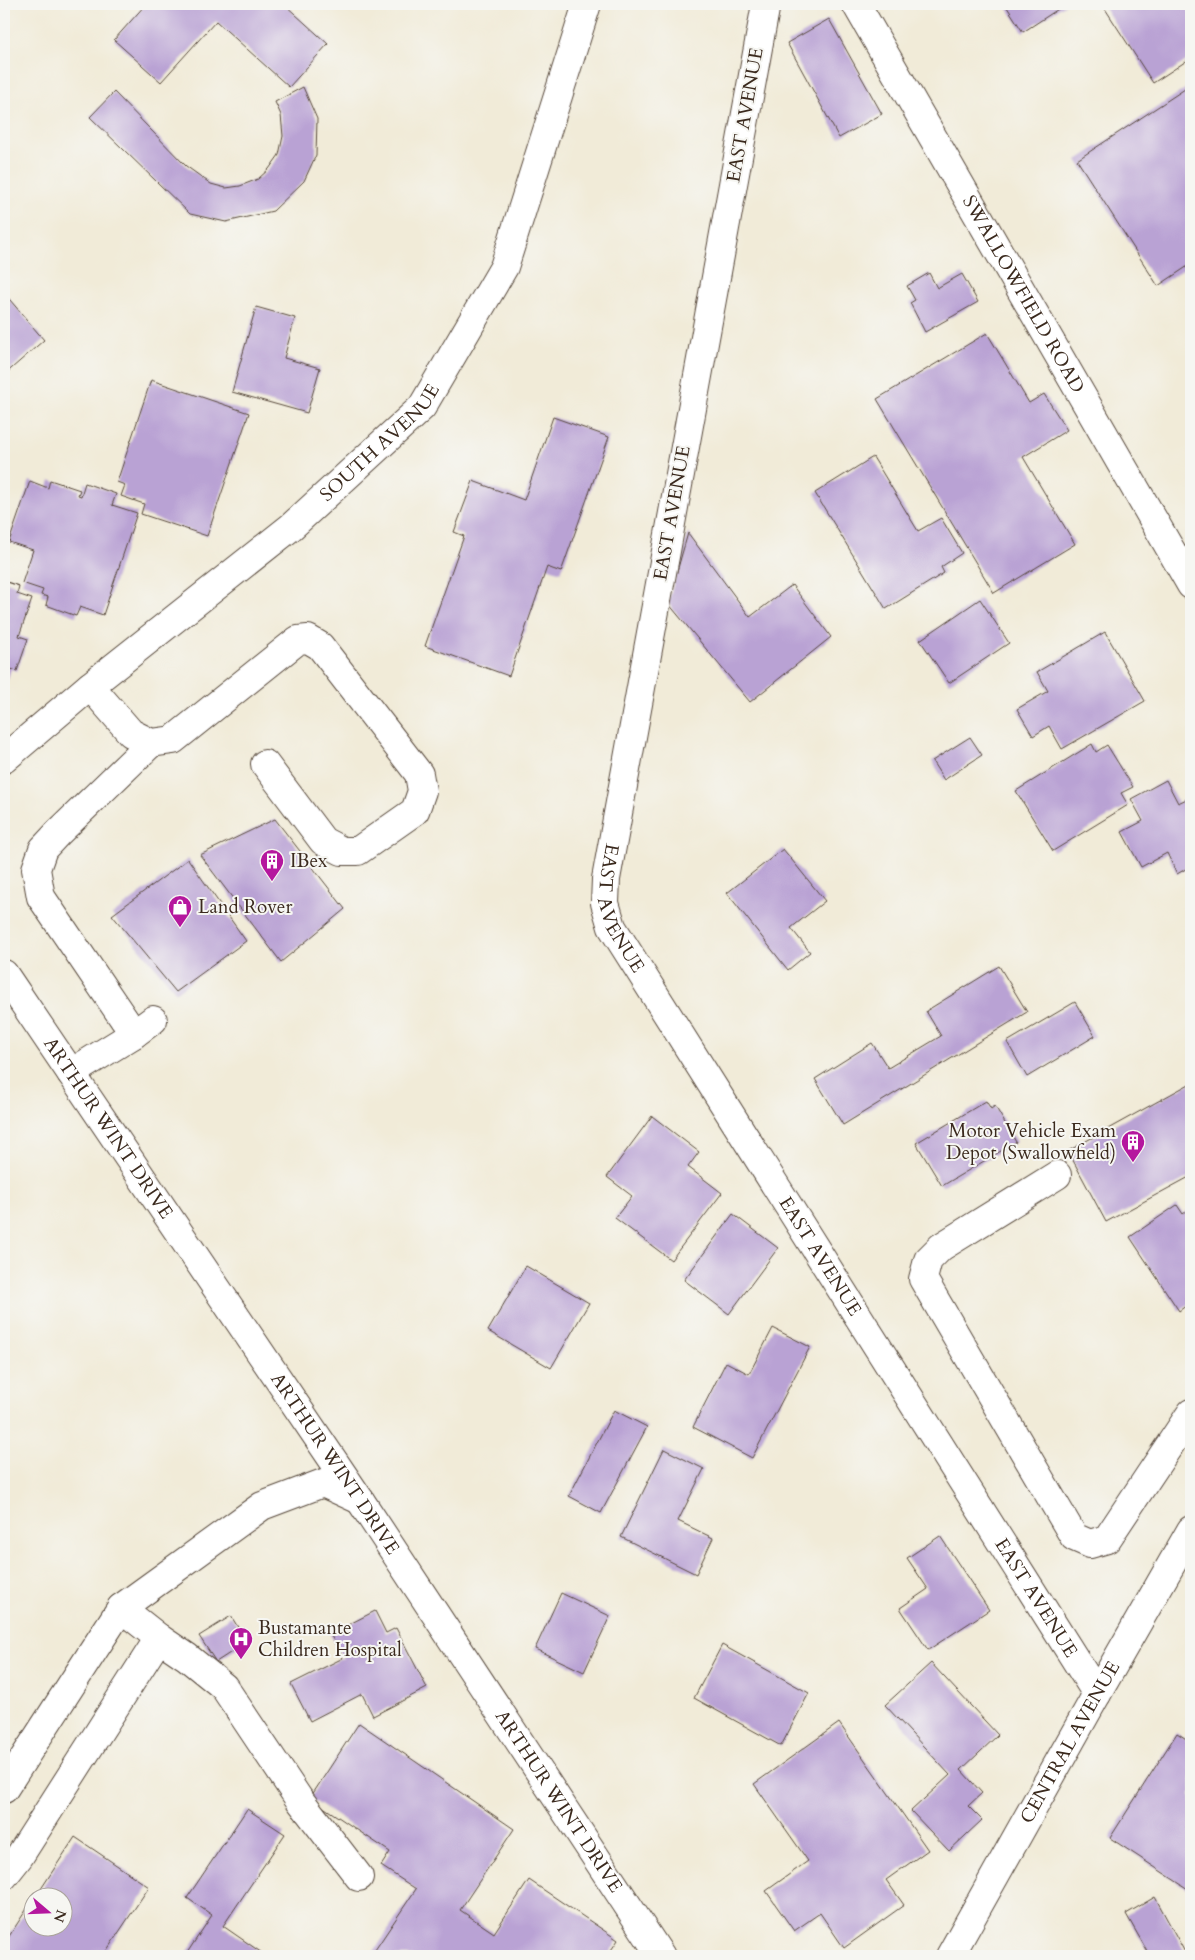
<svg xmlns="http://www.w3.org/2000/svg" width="1195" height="1960" font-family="Cardo,serif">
	<rect width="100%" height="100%" fill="#f6f6f2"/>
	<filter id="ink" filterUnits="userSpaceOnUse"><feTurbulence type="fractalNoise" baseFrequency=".02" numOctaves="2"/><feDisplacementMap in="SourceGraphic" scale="10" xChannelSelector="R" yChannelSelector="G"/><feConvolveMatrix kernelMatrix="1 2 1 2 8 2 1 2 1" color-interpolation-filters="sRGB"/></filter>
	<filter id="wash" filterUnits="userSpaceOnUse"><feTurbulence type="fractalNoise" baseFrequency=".0096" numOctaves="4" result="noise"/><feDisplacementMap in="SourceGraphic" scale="20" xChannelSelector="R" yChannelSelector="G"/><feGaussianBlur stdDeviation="1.12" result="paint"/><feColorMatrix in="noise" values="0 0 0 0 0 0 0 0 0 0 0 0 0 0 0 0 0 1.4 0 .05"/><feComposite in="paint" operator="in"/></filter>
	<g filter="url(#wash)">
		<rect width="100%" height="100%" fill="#f1ebd8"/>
		<g id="blocks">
			<!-- building -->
			<g fill="#b9a2d4">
				<path d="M146,4H284L328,44L289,87L216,21L161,82L114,40Z"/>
				<path d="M1005,4H1066L1023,32Z"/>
				<path d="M1102,4H1184L1191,14V58L1153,83Z"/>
				<path d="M829,19L882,114L839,138L787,43Z"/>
				<path d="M1191,85V264L1158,286L1077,160Z"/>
				<path d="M303,87L317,119L316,155L304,181L273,211L226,222L190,214L90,117L114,92L186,166L211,184L226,188L240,186L258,179L269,169L279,155L283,136L281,115L275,102Z"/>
				<path d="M929,273L937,288L962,274L978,302L925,332L910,303L915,300L907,286Z"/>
				<path d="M4,293L44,340L4,375Z"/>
				<path d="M256,307L295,318L284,358L320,368L307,413L232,392Z"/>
				<path d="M987,333L1029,403L1044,394L1067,430L1023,457L1075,544L994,593L877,399Z"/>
				<path d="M151,380L249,413L207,536L141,514L144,504L121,496L125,485L117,482Z"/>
				<path d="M553,417L609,437L561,572L547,567L509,676L425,646L464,536L454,532L473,481L524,500Z"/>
				<path d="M873,457L918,531L941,518L962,553L941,567L944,573L886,609L815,493Z"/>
				<path d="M50,480L80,490L78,495L81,496L85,483L116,494L112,505L137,513L103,615L80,607L76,616L46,605L48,597L41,595L43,590L22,583L33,550L9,542L30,481L48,488Z"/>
				<path d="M688,533L750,617L792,585L831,637L750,702L668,603Z"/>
				<path d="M4,581L19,586L17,594L32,599L19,636L28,639L17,671L11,669L4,691Z"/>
				<path d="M980,599L1009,643L949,683L920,640Z"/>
				<path d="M1105,632L1145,701L1062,749L1049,726L1033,736L1017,709L1048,691L1037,672Z"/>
				<path d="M970,737L982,755L944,780L932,761Z"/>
				<path d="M1092,744L1096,752L1107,745L1133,787L1121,793L1128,805L1053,851L1016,791Z"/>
				<path d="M1166,780L1178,803L1191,797V866L1177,874L1167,853L1141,867L1122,832L1143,821L1131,799Z"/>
				<path d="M275,819L345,909L281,962L200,855Z"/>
				<path d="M783,849L825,901L791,928L810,952L788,970L727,893Z"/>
				<path d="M188,859L246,941L176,992L112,915Z"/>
				<path d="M999,966L1027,1012L843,1125L815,1079L872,1043L888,1068L941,1036L926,1011Z"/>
				<path d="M1075,1002L1095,1036L1027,1077L1007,1042Z"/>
				<path d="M1191,1083V1176L1106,1222L1068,1151Z"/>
				<path d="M986,1101L991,1109L995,1106L1016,1142L942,1186L916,1143Z"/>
				<path d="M652,1116L699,1152L688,1167L722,1193L671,1260L615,1218L632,1196L607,1177Z"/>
				<path d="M1177,1205L1183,1214L1191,1208V1302L1179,1311L1130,1237Z"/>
				<path d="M733,1214L778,1248L729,1314L684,1280Z"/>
				<path d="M526,1266L589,1303L551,1368L488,1331Z"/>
				<path d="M773,1328L810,1347L752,1458L693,1427L726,1362L749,1374Z"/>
				<path d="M614,1410L647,1427L601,1513L569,1496Z"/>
				<path d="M664,1449L704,1469L678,1521L713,1538L696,1574L621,1537Z"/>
				<path d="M940,1536L989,1610L928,1650L900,1608L928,1589L907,1558Z"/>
				<path d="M561,1593L610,1616L584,1672L535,1649Z"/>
				<path d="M375,1611L386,1633L396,1628L427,1688L373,1716L362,1694L310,1721L291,1684L343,1658L330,1634Z"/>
				<path d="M231,1616L247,1642L216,1662L199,1636Z"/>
				<path d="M722,1645L809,1693L781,1746L694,1698Z"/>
				<path d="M931,1663L998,1735L961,1770L982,1793L968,1806L982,1820L949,1851L911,1811L950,1775L885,1705Z"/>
				<path d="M359,1723L514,1829L460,1910L494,1933L529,1880L618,1940L607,1956H371L416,1889L381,1866L390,1852L310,1798Z"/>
				<path d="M839,1723L928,1850L886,1880L904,1905L844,1948L820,1913L794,1931L766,1891L808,1861L754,1784Z"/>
				<path d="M1177,1733L1191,1742V1891L1110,1838Z"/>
				<path d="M247,1809L285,1834L223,1926L262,1953L259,1956H185L212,1915L187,1898Z"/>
				<path d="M75,1837L149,1887L103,1956H4V1944L32,1901V1928H62V1898H35Z"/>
				<path d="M1155,1897L1187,1956H1150L1126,1914Z"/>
			</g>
		</g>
	</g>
	<g filter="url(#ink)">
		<use href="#blocks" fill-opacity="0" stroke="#56473a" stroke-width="1"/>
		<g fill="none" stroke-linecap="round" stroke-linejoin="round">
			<!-- minor casing -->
			<g stroke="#56473a" stroke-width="30">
				<g id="minor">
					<path id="s1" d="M766,4L606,879L605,903L612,927L1097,1694"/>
					<path id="s2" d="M856,4L1191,585"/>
					<path d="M90,686L131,733L151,743L173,740L298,640L308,639L320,646L419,774L422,791L415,811L358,851H342L323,841L265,764"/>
					<path id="s3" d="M4,759L90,686L291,527L422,407L504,267L587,4"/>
					<path d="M134,1034L41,897L36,869L43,849L58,833L151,743"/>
					<path d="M71,1073L134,1034L153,1020"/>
					<path d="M1057,1175L941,1247L928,1260L923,1279L1074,1537L1090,1544L1107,1539L1191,1413"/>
					<path d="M121,1608L159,1638"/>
					<path d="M4,1789L121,1608L262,1506L323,1483L360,1500"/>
					<path d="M4,1876L19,1857L159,1638L187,1657L224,1687L299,1799L359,1877"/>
					<path id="s4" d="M950,1956L1097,1694L1191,1530"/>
				</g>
			</g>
			<!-- major casing -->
			<g stroke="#56473a" stroke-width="30">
				<g id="major">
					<path id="s5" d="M4,974L360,1500L661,1956"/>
				</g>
			</g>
			<!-- minor -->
			<use href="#minor" stroke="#fff" stroke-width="28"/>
			<!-- major -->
			<use href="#major" stroke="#fff" stroke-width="28"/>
		</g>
	</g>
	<!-- icons -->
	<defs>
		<g id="building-pin" transform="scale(1.25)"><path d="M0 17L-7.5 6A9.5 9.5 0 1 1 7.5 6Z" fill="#b5179e" stroke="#f6f6f2"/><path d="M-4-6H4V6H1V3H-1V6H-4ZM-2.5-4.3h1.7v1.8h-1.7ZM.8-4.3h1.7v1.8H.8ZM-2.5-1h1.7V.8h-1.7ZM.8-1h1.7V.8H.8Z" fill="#fff"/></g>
		<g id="shop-pin" transform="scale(1.25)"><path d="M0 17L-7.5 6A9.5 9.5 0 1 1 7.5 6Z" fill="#b5179e" stroke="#f6f6f2"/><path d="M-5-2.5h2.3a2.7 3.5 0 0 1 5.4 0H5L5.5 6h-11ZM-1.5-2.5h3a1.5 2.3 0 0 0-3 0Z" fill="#fff"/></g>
		<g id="hospital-pin" transform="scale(1.25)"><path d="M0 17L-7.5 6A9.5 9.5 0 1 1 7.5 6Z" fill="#b5179e" stroke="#f6f6f2"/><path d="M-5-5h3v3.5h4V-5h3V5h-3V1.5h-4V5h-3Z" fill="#fff"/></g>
	</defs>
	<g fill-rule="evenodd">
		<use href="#building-pin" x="272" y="861"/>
		<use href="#shop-pin" x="180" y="907"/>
		<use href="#building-pin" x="1133" y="1142"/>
		<use href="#hospital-pin" x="241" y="1639"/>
	</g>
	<g text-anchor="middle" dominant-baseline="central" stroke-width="4" stroke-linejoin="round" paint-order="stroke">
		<!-- street labels -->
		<g font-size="19" fill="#3b2a1e" stroke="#f6f6f2">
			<text transform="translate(745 115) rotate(-80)">EAST AVENUE</text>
			<text stroke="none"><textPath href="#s2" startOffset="335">SWALLOWFIELD ROAD</textPath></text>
			<text stroke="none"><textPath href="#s3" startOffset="492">SOUTH AVENUE</textPath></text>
			<text transform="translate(672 513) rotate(-80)">EAST AVENUE</text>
			<text stroke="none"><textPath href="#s1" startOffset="922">EAST AVENUE</textPath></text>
			<text stroke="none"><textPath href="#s5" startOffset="186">ARTHUR WINT DRIVE</textPath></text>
			<text stroke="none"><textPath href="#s1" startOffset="1328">EAST AVENUE</textPath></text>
			<text stroke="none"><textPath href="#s5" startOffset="591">ARTHUR WINT DRIVE</textPath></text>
			<text stroke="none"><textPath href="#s1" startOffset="1732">EAST AVENUE</textPath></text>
			<text stroke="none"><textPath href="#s4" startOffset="245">CENTRAL AVENUE</textPath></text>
			<text stroke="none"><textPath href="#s5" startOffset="996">ARTHUR WINT DRIVE</textPath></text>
		</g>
		<!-- poi labels -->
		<g font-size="19" fill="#3b2a1e" stroke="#f6f6f2" text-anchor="start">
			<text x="290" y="861">IBex</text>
			<text x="198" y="907">Land Rover</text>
			<text x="1116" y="1131" text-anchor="end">Motor Vehicle Exam<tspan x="1116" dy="22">Depot (Swallowfield)</tspan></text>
			<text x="258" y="1628">Bustamante<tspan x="258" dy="22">Children Hospital</tspan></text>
		</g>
	</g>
	<!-- margin -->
	<rect width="1195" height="1960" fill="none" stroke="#f6f6f2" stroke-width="20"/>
	<!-- north arrow -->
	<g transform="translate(48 1912) rotate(109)"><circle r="24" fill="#f6f6f2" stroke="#aba49d"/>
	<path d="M0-4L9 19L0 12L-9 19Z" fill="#b5179e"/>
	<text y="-8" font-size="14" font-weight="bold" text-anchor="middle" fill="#3b2a1e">N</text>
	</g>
</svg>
